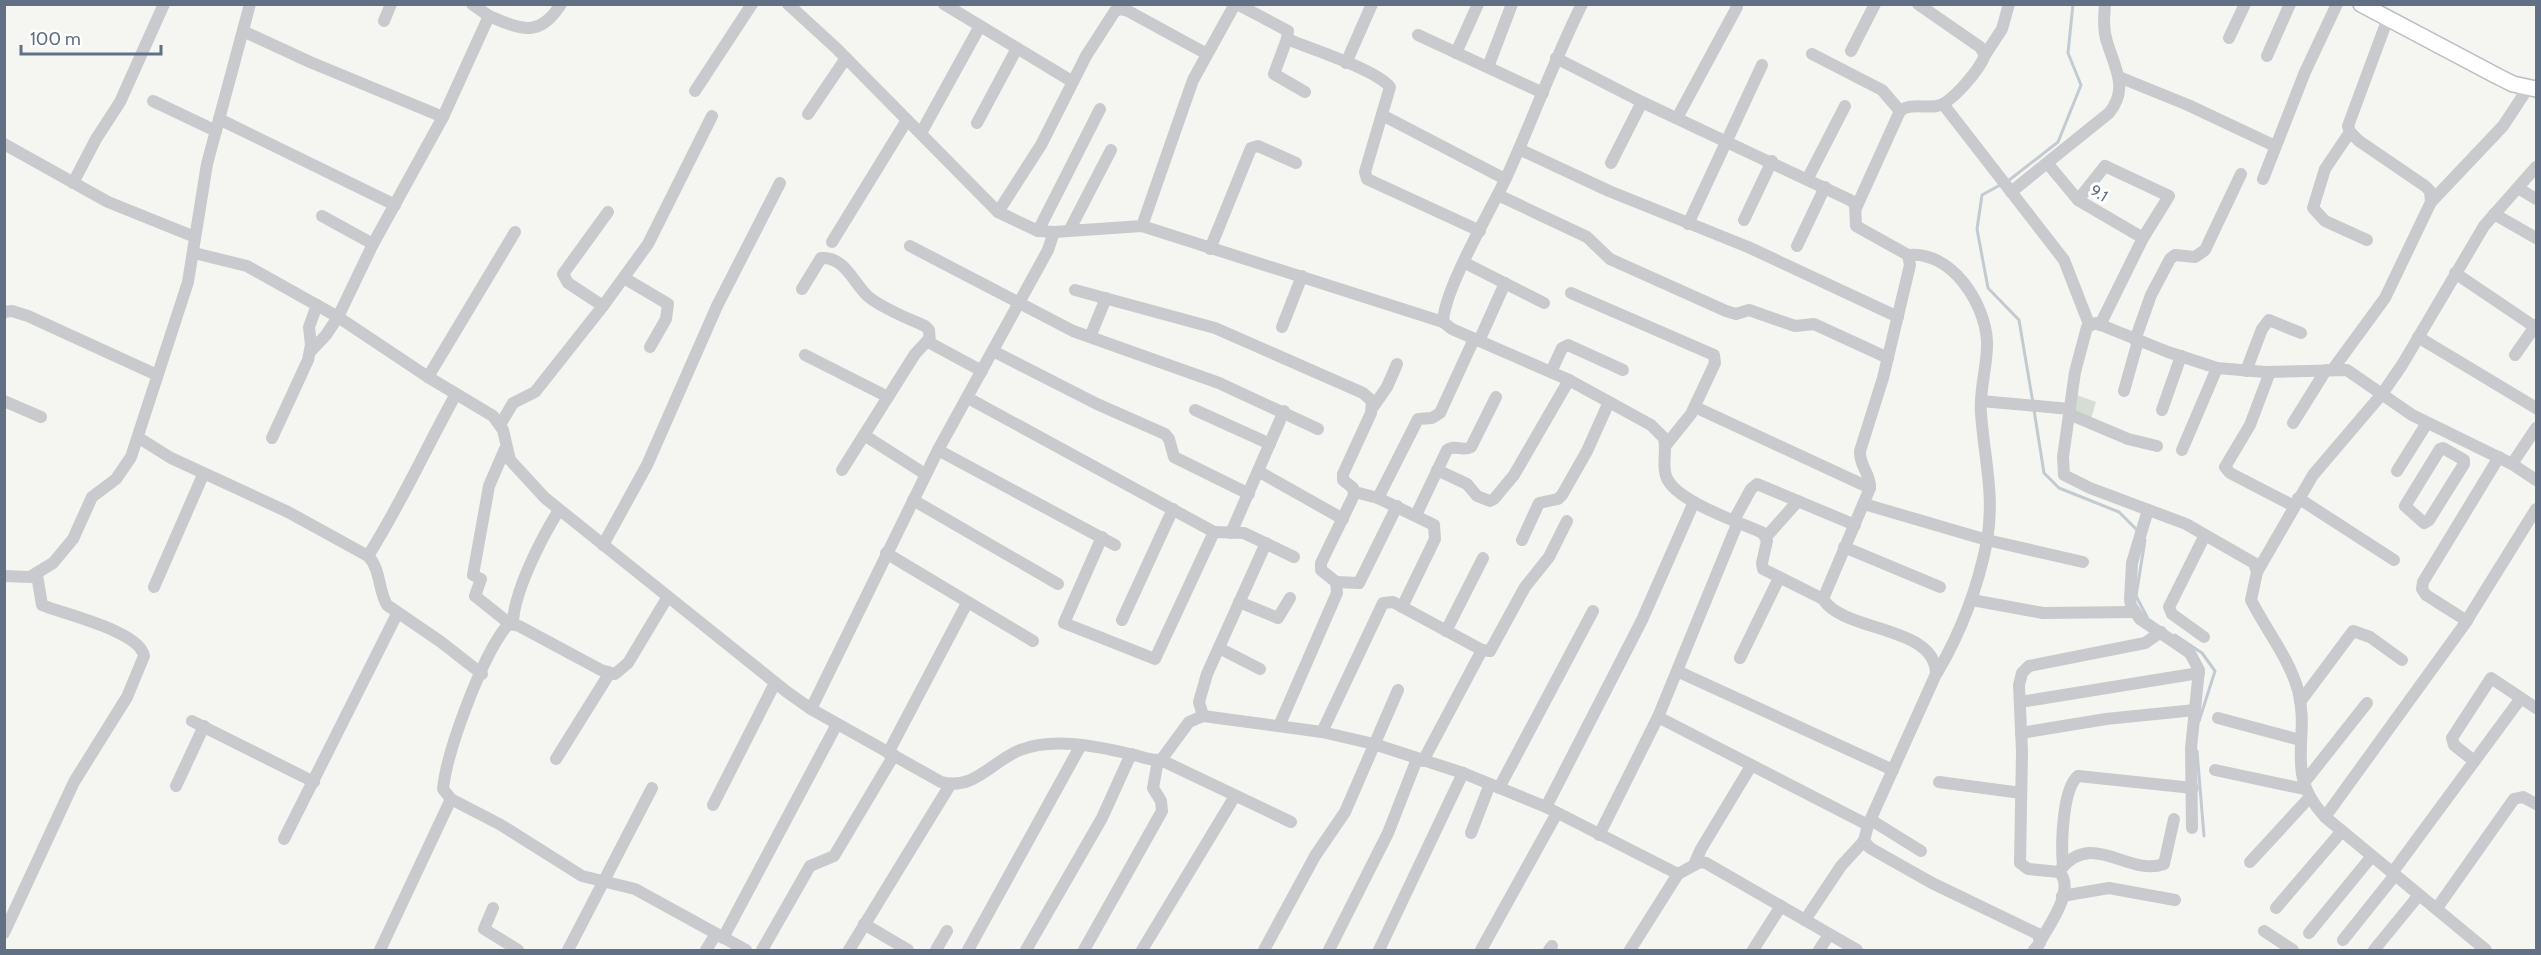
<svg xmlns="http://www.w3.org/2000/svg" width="2541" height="955" font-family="Cabin,sans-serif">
	<rect width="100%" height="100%" fill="#f5f6f1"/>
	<!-- green -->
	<path fill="#d5ded2" d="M2074,394L2096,402L2090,422L2075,416Z"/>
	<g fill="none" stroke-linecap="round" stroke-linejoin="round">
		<!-- stream -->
		<g stroke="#c2cbd2" stroke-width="3">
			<path d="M2008,181L2058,142L2081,85L2068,53L2073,4"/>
			<path d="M2002,184L1982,195L1977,229L1988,288L2019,320L2033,403"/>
			<path d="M2034,410L2044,473L2059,488L2119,512L2138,531"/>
			<path d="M2145,540L2136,596L2147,617"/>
			<path d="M2175,635L2202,653L2215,671L2199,721"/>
			<path d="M2197,751L2204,836"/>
		</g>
		<!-- major casing -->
		<g stroke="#babdc1" stroke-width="18">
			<path id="major" d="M2361,4L2497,76L2513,84L2536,89"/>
		</g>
		<!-- minor -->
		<g stroke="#c8cace" stroke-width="12">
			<path d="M472,4L489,16"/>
			<path d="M788,4L836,48L998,212L1038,231L1054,232L1048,250L938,450L811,709"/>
			<path d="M944,4L1073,82"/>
			<path d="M1237,4L1288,31L1287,39L1274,74L1305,92"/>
			<path d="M1582,4C1554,60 1533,119 1507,176C1491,210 1444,289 1443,322L1452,329L1569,380L1651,425L1664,438C1667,450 1662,464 1666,476C1674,501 1739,522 1763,533L1767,541L1762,563L1763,569L1823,599"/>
			<path d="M384,21L391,4"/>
			<path d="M243,31L310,62L443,117"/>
			<path d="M1418,35L1543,93"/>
			<path d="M2229,38L2245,4"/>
			<path d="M1287,39C1311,49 1375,69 1390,87L1365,172L1367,179L1480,231"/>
			<path d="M1851,51L1875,4"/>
			<path d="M1456,53L1478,4"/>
			<path d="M1812,54L1882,90L1900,111"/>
			<path d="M1985,55L2002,29L2009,4"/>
			<path d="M2267,56L2290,4"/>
			<path d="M1556,58L1642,102L1850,200L1855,204L1856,226L1908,255L1910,265L1883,378L1860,451C1859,466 1871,474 1870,488L1823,599C1844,633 1936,625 1936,674L1868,825L1864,841L1870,848L1932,883L2038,934L2040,943L2034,950"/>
			<path d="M1346,63L1372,4"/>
			<path d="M1488,67L1512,4"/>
			<path d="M2119,77L2188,105L2275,146"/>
			<path d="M695,91L752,4"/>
			<path d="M153,101L216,131"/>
			<path d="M1943,104L2064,260L2089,324"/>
			<path d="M808,114L846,58"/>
			<path d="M1384,116L1505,179"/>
			<path d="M1677,118L1737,7"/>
			<path d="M219,119L395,205"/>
			<path d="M977,123L1017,48"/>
			<path d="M2350,132L2325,169L2313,208L2325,221L2367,240"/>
			<path d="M921,133L980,26"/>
			<path d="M4,144L108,202L195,237"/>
			<path d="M1519,149L1609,191L1748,247L1898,317"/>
			<path d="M1611,163L1642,102"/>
			<path d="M2048,164L2078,200L2143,238"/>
			<path d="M1808,178L1845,106"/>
			<path d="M2263,179L2305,72L2337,4"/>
			<path d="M73,183L96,139L120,102L164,4"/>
			<path d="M2518,188L2536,199"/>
			<path d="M2011,192L2109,113C2129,89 2115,68 2107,42C2103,30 2104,17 2105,4"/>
			<path d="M1498,195L1587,237L1610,259L1726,311L1736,314L1749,310L1795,326L1814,324L1888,358"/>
			<path d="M2078,200L2105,166L2169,196L2143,238L2100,325"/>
			<path d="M2431,202L2503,126L2528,88"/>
			<path d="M1856,208L1900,111C1910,103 1925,108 1937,106C1952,103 1980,69 1985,55L1980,47L1918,4"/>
			<path d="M998,212L1041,145L1086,56L1115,11L1121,9L1128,11L1207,54"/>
			<path d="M2494,214L2536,238"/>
			<path d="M322,216L373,244"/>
			<path d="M1744,220L1772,161"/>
			<path d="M1688,224L1762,65"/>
			<path d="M1142,226L1443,322"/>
			<path d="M1038,231L1100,109"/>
			<path d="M1069,231L1111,150"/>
			<path d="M1054,232L1142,226L1193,80L1235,4"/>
			<path d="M832,242L907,120"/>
			<path d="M910,246L1073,331L1219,383L1318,429"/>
			<path d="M1797,246L1825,187"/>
			<path d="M1210,249L1251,148L1258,146L1296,163"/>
			<path d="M194,253L247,266L338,317L428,377L493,416L503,430L510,460L545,498L787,692L811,709L941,782C974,791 992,761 1020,750C1053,737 1096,746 1130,754C1140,756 1150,761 1161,760L1189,722L1203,716L1322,732L1374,744L1463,773L1546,807L1678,874L1700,862L1706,863L1857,950"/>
			<path d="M1908,255C1951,250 1985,303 1987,341C1988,365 1979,389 1981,413C1984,458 1995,494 1987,541C1978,587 1961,632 1937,673"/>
			<path d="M1465,263L1544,303"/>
			<path d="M2455,273L2535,327"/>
			<path d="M624,278L668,304L666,319L650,347"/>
			<path d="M802,289L821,258C846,256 855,287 870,298C886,310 907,318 925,326L929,330L930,343L982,371"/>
			<path d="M1075,290L1215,328L1363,393L1372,401L1371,413L1343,474V480L1353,488L1354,495L1321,563V570L1336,582L1337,593L1279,726"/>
			<path d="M1571,293L1714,355L1715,363L1691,414L1666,445"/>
			<path d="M603,306L568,283L563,274L608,212"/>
			<path d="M4,312L12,311L28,316L157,375"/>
			<path d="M1282,327L1302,276"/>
			<path d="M1090,337L1106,298"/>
			<path d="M2418,337L2536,408"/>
			<path d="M2135,340L2151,295L2170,259L2175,255L2195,257L2205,250L2241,174"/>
			<path d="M1479,341L1505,283"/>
			<path d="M993,351L1097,404L1165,434L1169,439L1174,457L1249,494"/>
			<path d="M310,352L326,335L338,317L373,244L443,117L489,16C520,29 539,39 561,4"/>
			<path d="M805,355L888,397"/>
			<path d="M2515,355L2536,325"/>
			<path d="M2333,369L2385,298L2431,202L2430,191L2425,186L2359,141L2350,132L2348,126L2388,18"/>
			<path d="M2246,371L2262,329L2269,320L2301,333"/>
			<path d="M1551,372L1562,348L1568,345L1623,370"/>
			<path d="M2270,372L2250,425L2225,467L2230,473L2294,506"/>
			<path d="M428,377L515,232"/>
			<path d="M2124,391L2138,341"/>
			<path d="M968,398L1214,532"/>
			<path d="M4,401L41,417"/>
			<path d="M1981,401L2070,409"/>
			<path d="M1373,407L1387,387L1397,364"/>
			<path d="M1695,407L1870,488"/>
			<path d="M1195,410L1270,444"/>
			<path d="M2162,410L2181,356"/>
			<path d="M2069,414L2128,439L2157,446"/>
			<path d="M2293,423L2326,370"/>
			<path d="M500,425L513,403L535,392L603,306L648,244L712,116"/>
			<path d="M864,435L925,474"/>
			<path d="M139,438L171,458L288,512L368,556C381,569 378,590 387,605L441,642L482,674"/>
			<path d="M272,438L308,360L311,345L309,327L317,305"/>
			<path d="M2443,448L2464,460V464L2429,520L2424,523L2405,506L2440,449Z"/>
			<path d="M505,449L489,486L473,575L481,579L475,596L510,624"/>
			<path d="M938,450L1115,545"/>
			<path d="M2182,450L2217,368"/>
			<path d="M2512,464L2536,428"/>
			<path d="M842,470L915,354L929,339"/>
			<path d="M1437,470L1467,484L1477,496L1490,501L1494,499L1514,475L1569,380"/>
			<path d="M1258,471L1343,519"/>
			<path d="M2397,471L2427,423"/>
			<path d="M1355,492L1378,498L1434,525L1435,539L1402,607"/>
			<path d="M1378,498L1418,419L1432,418L1440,413L1474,339"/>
			<path d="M2298,498L2394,560"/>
			<path d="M913,500L1058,584"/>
			<path d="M1864,504L1987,540L2083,562"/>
			<path d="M2148,510L2132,563L2130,599L2131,606L2140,619L2190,653L2199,670L2191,748L2192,828"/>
			<path d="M1416,515L1447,450C1454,444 1463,452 1471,447L1496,397"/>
			<path d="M1734,520L1751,489L1757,484L1855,525"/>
			<path d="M1231,533L1284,411"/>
			<path d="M1102,537L1064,623L1155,659L1214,532L1244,533L1294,557"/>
			<path d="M1766,537L1798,501"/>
			<path d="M1522,540L1539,503L1558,499L1562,495L1587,451L1609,402"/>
			<path d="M603,545L647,465L717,306L780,183"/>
			<path d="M1844,547L1940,587"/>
			<path d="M886,553L1033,641"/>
			<path d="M368,556C401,504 426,448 456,394"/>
			<path d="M2257,572L2313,475L2382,394L2402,365L2484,226L2536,167"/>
			<path d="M4,576L30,577L53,563L73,539L92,497L116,479L131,457L188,282L207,164L250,4"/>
			<path d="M1336,582L1359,583L1397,506"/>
			<path d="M154,587L203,475"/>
			<path d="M667,598L628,663L615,674L601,670L519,626L510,624L506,627C482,657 447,750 443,789L451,799L501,825L582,876L635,889L746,950"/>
			<path d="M1972,600L2043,613L2134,612"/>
			<path d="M1239,602L1278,618L1290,598"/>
			<path d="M1122,620L1173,509"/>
			<path d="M2467,621L2426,595L2422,589L2423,582L2499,457"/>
			<path d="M513,624C513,593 542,537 559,510"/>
			<path d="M1446,631L1483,558"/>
			<path d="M2204,637L2172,614L2169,607L2205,535"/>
			<path d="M1219,648L1260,669"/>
			<path d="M1740,658L1779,578"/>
			<path d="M1677,671L1893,770"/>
			<path d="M2020,702L2199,673"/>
			<path d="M2300,702L2353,631L2370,637L2402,660"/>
			<path d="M1203,716L1199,702L1207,674L1266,543"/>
			<path d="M1658,717L1868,825"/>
			<path d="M2218,718L2300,740"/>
			<path d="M192,721L314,782"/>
			<path d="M1322,732L1383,603L1393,602L1482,650L1490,651L1525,587L1549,557L1567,521"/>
			<path d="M2021,733L2106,719L2195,710"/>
			<path d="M888,753L967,603"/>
			<path d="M556,759L609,674"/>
			<path d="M1161,760L1291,822"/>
			<path d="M1423,761L1482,650"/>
			<path d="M2474,761L2454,745L2452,738L2491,678L2536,708"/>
			<path d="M2215,770L2304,789"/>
			<path d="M1939,782L2021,793"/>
			<path d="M2303,784L2367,703"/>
			<path d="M176,786L204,726"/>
			<path d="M1499,788L1593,611"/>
			<path d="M713,805L775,683"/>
			<path d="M1546,807L1642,620L1694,502"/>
			<path d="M2325,817L2464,625L2536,509"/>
			<path d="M1871,820L1921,851"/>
			<path d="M1471,833L1490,784"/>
			<path d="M1599,835L1658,717L1738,522"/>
			<path d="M284,839L397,614"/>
			<path d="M2250,862L2309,798"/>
			<path d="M1694,865L1701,849L1751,766"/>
			<path d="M2063,866C2061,846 2062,789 2078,776L2193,788"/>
			<path d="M2060,870C2093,829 2128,877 2164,864L2174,819"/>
			<path d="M2392,873L2521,698"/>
			<path d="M2062,896L2109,888L2175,900"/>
			<path d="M493,908L484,929L518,950"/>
			<path d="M2276,908L2342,831"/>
			<path d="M2437,908L2514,799L2523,797L2536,804"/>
			<path d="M1805,920L1841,866L1864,841"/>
			<path d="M864,924L908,950"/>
			<path d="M2264,931L2293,950"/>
			<path d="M4,933L74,782L127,697L144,656C140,631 63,614 42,605L37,575"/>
			<path d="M2309,933L2372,856"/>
			<path d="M723,938L837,724"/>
			<path d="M2041,940C2050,924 2076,888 2059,872L2028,869L2020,863L2022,752L2019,685L2022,673L2029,666L2145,643L2161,632"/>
			<path d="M2343,940L2395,875"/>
			<path d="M380,950L451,799"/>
			<path d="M568,950L652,788"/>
			<path d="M706,950L716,934"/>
			<path d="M762,950L810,866L834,856L894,755"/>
			<path d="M849,950L950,785"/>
			<path d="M936,950L947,931"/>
			<path d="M968,950L1081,745"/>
			<path d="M1026,950L1102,818L1131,754"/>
			<path d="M1084,950L1162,811L1161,801L1153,788L1158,760"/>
			<path d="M1142,950L1235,796"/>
			<path d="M1264,950L1315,856L1345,812L1398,690"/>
			<path d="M1329,950L1388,833L1417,759"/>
			<path d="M1379,950L1463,773"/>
			<path d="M1481,950L1557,813"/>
			<path d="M1549,950L1552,946"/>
			<path d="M1630,950L1678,874"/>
			<path d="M1753,950L1781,906"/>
			<path d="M1819,950L1829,935"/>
			<path d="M2374,950L2419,895"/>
			<path d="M2486,950L2325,817C2283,772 2311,740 2298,690C2288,656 2266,630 2251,600L2257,572L2254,563L2186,524L2090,488L2064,475L2063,457L2075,372L2087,327L2096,323L2168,352L2217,368L2265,372L2347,370L2412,415L2512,464L2536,480"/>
		</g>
		<!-- major -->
		<use href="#major" stroke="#fff" stroke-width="15"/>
	</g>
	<g text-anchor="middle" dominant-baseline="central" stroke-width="6" stroke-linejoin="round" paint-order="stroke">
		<!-- street labels -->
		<g font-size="16" fill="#627085" stroke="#fff">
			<text transform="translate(2099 193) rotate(32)">9.1</text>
		</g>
	</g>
	<!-- border -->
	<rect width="2541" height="955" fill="none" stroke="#627085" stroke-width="12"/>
	<!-- scale -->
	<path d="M21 45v9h140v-9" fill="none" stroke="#627085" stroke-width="3"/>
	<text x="30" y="45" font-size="18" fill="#627085" stroke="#ffffff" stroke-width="4.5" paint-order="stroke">100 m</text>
</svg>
